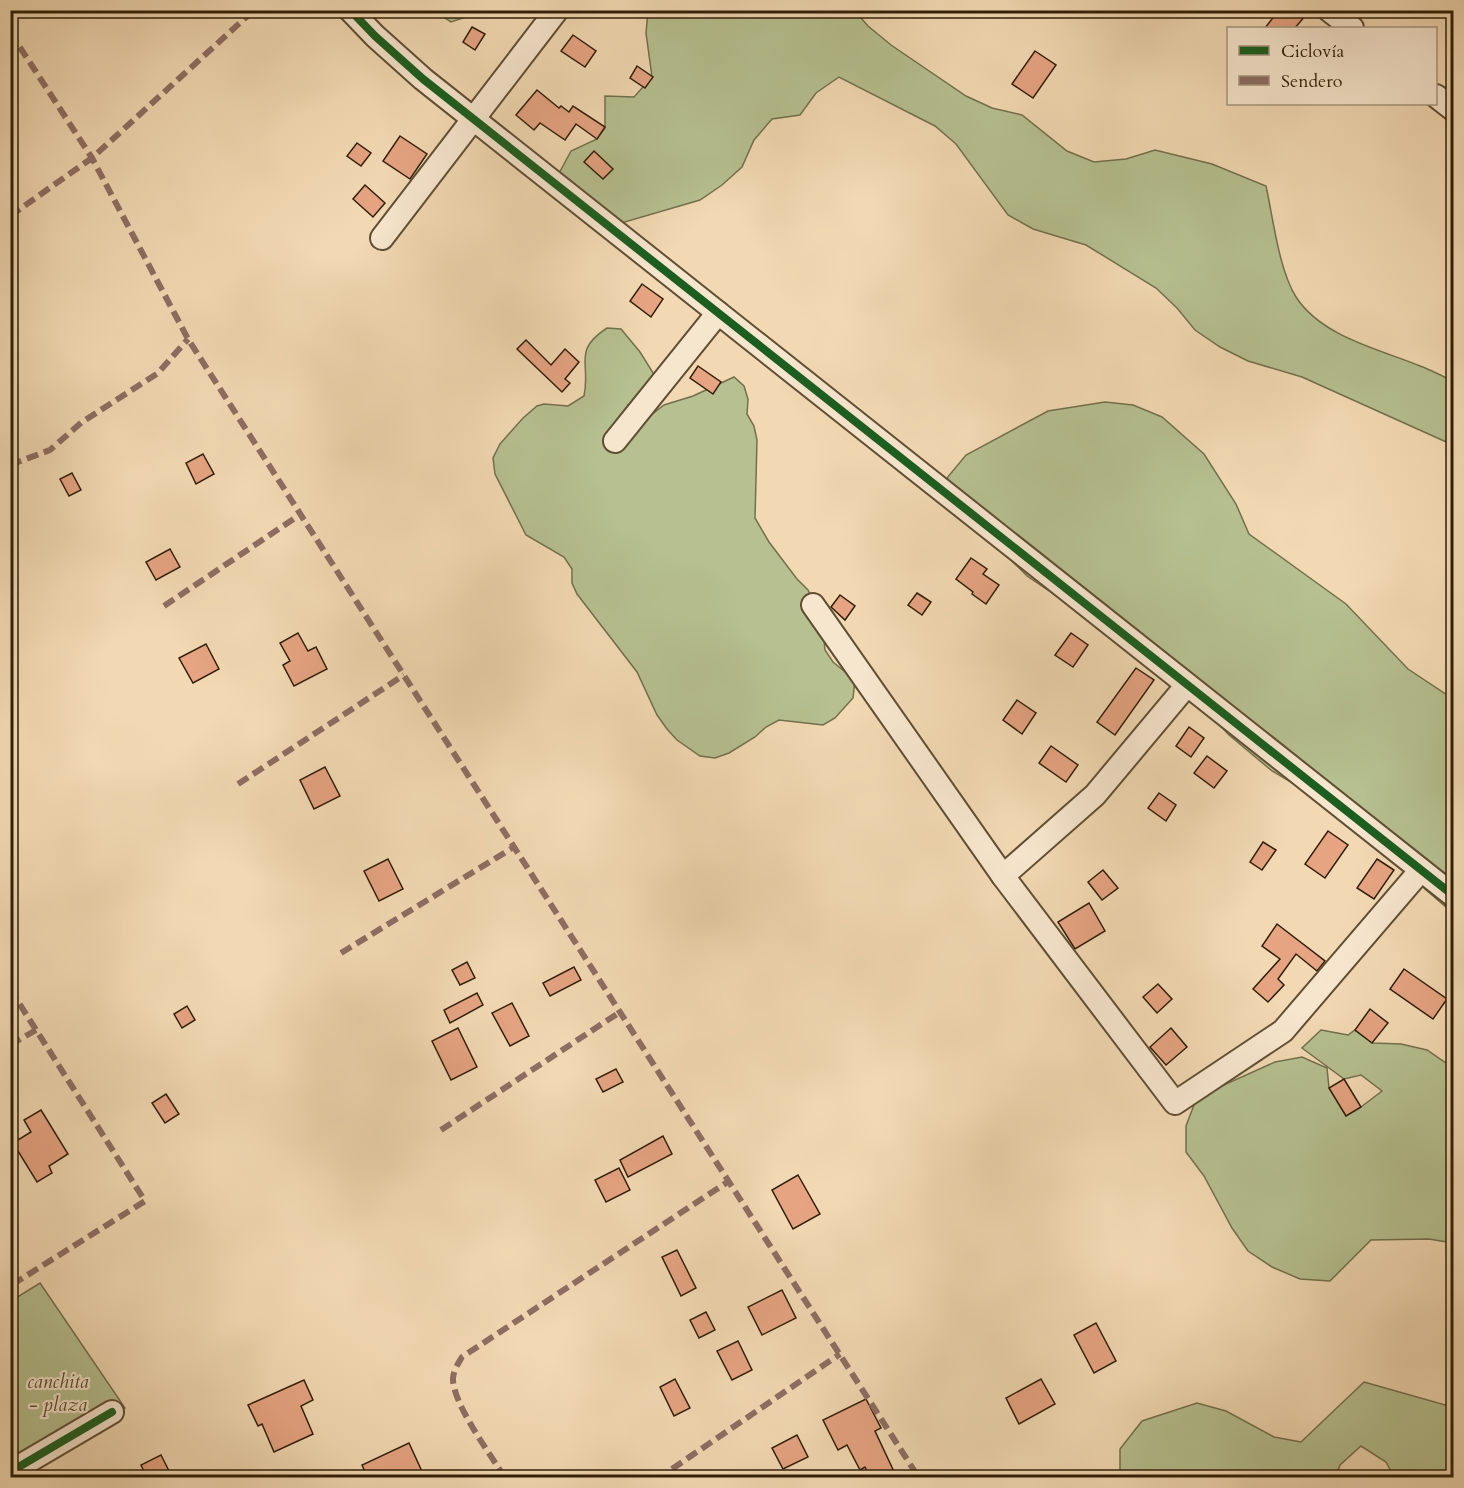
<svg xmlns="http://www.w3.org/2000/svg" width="1464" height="1488" font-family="Cardo,serif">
	<rect width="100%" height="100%" fill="#f2d9b3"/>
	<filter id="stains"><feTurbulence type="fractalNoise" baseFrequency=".00333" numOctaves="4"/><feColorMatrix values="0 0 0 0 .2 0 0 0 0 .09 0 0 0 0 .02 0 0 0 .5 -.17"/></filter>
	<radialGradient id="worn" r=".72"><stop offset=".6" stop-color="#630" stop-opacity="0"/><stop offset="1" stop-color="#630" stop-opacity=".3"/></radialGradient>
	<!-- green -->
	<g fill="#b6c090" stroke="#73704c" stroke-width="1.5">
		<path d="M434,11H480L478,13L451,22Z"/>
		<path d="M648,11H855L868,26L891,45L966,96L992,108L1022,115L1067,151L1094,162L1126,159L1155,150L1212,164L1266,186C1273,218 1279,270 1296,297C1322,337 1379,349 1420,366C1431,370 1442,376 1453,381V445L1302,377L1248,361L1220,347L1195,330L1177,308L1156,288L1086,245L1033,229L1008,215L956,144L935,126L839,77L816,93L800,115L772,119L754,140L742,167L722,185L700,200L618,224L557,177L571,151L597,139L605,128V96L634,97L652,77L646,33Z"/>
		<path d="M607,328L621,329L640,352L655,376L641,401L628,405L641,423L664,405L693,396L734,377L744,386L748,399L747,414L754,426L757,440L755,518L769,542L797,579L808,590L822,618L825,650L833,662L855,680L853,698L835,718L823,725L779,720L766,727L755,737L729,753L715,758L700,756L677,740L667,729L657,715L637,672L577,594L572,583V569L564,557L526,535L495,474L493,458L500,444L523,418L537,406L544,404L568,406L584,396C591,363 572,351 607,328Z"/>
		<path d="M1105,402L1133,405L1162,417L1204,454L1236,504L1249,534L1346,604L1408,669L1453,699V910L1446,907L1425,889L1391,841L1272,771L1229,735L1169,672L1027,576L983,532L947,478L966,455L1048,411Z"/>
		<path d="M1321,1030L1348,1035L1355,1030L1373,1043L1401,1044L1427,1050L1453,1068V1243L1429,1239L1371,1240L1330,1281L1300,1279L1272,1267L1248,1251L1232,1228L1204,1176L1186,1152V1126L1197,1097L1275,1062L1302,1057L1327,1068L1329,1088L1346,1116L1361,1107L1382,1091L1361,1075L1344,1079L1302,1048Z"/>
		<path d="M40,1283L125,1408L11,1478V1301Z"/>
		<path d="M1364,1382L1445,1405L1453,1402V1477H1394L1386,1462L1361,1446L1340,1465L1336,1477L1121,1478L1120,1475V1449L1142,1421L1197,1403L1226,1411L1274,1437L1301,1442Z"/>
	</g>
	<!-- building -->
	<g fill="#e6a482" stroke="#301f08" stroke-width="1.5">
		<path d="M1279,10H1298L1305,16L1295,28H1265Z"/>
		<path d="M472,27L485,34L475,50L463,42Z"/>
		<path d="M573,35L596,51L585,67L561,51Z"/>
		<path d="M1035,51L1056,65L1033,98L1012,84Z"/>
		<path d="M637,66L653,77L645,88L630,78Z"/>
		<path d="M537,90L559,108L561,106L569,112L573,106L605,127L597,139L576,124L565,140L540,123L534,130L516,115Z"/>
		<path d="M400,136L427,154L410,179L383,161Z"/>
		<path d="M357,143L371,153L361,166L347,156Z"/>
		<path d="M594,151L613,169L603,179L584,162Z"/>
		<path d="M365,185L385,203L373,217L353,199Z"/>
		<path d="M642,284L663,299L651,317L630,301Z"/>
		<path d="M526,340L551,365L565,349L579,362L565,379L570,383L562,392L517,349Z"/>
		<path d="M698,366L721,382L713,394L690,378Z"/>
		<path d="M203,454L214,474L196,484L186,463Z"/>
		<path d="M72,473L81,490L69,496L60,479Z"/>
		<path d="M170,549L180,567L156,580L146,562Z"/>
		<path d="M971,558L987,569L983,574L999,585L986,604L972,594L973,592L956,579Z"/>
		<path d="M917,593L931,602L922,615L908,605Z"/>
		<path d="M840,595L855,606L845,620L831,607Z"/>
		<path d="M298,633L308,651L316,647L327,669L294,686L283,665L290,661L280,643Z"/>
		<path d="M1071,633L1088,645L1073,667L1055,655Z"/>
		<path d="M206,644L219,669L193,683L179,658Z"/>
		<path d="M1136,668L1154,680L1115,735L1097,722Z"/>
		<path d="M1017,700L1036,713L1022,734L1003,720Z"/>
		<path d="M1189,727L1204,738L1191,757L1176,746Z"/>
		<path d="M1051,746L1078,765L1066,782L1039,763Z"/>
		<path d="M1207,756L1227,771L1214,788L1194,773Z"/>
		<path d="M325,767L340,796L314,809L300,780Z"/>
		<path d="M1159,793L1176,805L1166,821L1148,808Z"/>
		<path d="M1328,831L1348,845L1325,878L1305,864Z"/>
		<path d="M1263,842L1276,850L1262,870L1250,862Z"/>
		<path d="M388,859L403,889L379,901L364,871Z"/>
		<path d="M1377,859L1394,870L1374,899L1357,888Z"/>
		<path d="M1103,870L1118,888L1102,900L1088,882Z"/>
		<path d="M1089,903L1105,931L1075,949L1058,922Z"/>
		<path d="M1277,924L1325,961L1317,971L1296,954L1278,979L1284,985L1268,1002L1253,989L1280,959L1262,946Z"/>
		<path d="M467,962L475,978L460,985L452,970Z"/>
		<path d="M574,967L581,980L550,996L543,983Z"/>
		<path d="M1404,969L1447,999L1433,1019L1390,989Z"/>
		<path d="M1158,984L1172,999L1157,1013L1143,997Z"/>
		<path d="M477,993L483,1005L450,1023L444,1010Z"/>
		<path d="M512,1003L529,1036L510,1046L492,1013Z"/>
		<path d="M187,1006L195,1020L182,1028L174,1014Z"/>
		<path d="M1370,1009L1388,1023L1372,1043L1355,1030Z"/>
		<path d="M458,1028L477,1067L451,1080L432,1041Z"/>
		<path d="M1171,1028L1187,1047L1166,1065L1150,1047Z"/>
		<path d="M616,1069L623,1082L603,1092L596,1079Z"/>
		<path d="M1344,1079L1361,1107L1346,1116L1329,1088Z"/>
		<path d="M166,1094L179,1114L165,1123L152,1103Z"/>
		<path d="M41,1110L68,1154L49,1166L52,1173L37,1182L13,1143L31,1132L24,1120Z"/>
		<path d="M663,1136L672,1154L628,1177L620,1160Z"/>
		<path d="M619,1168L630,1190L606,1202L595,1180Z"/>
		<path d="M798,1175L820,1214L793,1229L772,1190Z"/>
		<path d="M677,1250L696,1288L681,1296L662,1257Z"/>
		<path d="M782,1290L796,1318L762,1335L748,1307Z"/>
		<path d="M706,1312L715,1330L699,1338L690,1320Z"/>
		<path d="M1096,1323L1116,1361L1094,1373L1074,1335Z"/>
		<path d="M738,1341L752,1370L732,1380L717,1351Z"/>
		<path d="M675,1379L690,1408L674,1416L660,1387Z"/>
		<path d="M1041,1379L1055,1404L1019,1424L1006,1398Z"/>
		<path d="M304,1380L313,1400L301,1406L313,1434L274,1452L262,1424L258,1426L248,1405Z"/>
		<path d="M866,1399L881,1428L875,1431L897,1478H870L865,1467L860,1470L847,1445L838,1450L823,1420Z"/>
		<path d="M797,1435L808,1457L783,1469L772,1448Z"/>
		<path d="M409,1443L425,1478H368L362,1465Z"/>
		<path d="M161,1455L169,1471L154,1478H147L141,1465Z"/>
	</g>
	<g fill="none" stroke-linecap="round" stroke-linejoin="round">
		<!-- minor casing -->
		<g stroke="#604e33" stroke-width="26">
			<g id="minor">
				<path d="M350,10L375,36L423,79L1454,896"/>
				<path d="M1329,10L1352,28"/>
				<path d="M1436,96L1454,110"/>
				<path d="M382,238L557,10"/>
				<path d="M615,441L718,313"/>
				<path d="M813,605L1003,876L1175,1103L1283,1031L1421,870"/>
				<path d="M1003,876L1095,795L1187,685"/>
				<path d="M10,1472L112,1412"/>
			</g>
		</g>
		<!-- minor -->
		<use href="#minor" stroke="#f7e6ce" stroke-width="22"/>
		<!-- quiet -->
		<g stroke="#8d6e63" stroke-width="6" stroke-dasharray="12 6" stroke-linecap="butt">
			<path d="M10,32L92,158L188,339L919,1478"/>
			<path d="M10,216L92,158L254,10"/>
			<path d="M10,465L50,450L82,422L158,373L188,339"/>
			<path d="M164,606L301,514"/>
			<path d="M238,784L404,675"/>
			<path d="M341,953L514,847"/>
			<path d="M10,989L145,1201L10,1286"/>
			<path d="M10,1045L36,1030"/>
			<path d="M441,1130L620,1012"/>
			<path d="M672,1469L840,1354"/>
			<path d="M505,1478C491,1455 452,1403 453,1378C454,1369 458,1364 462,1357L729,1181"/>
		</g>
		<!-- cycleway casing -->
		<g stroke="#f7e6ce" stroke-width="11">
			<g id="cycleway">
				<path d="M350,10L375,36L423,79L1454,896"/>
				<path d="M10,1472L112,1412"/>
			</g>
		</g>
		<!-- cycleway -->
		<use href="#cycleway" stroke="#1b5e20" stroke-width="8"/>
	</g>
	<g text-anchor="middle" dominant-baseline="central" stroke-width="4.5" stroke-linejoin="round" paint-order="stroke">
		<!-- park labels -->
		<g font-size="20" font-style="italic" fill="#584f31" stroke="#f7e6ce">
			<text x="58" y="1381">canchita<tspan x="58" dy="23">- plaza</tspan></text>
		</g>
	</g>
	<!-- margin -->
	<rect width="1464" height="1488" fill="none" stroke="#f2d9b3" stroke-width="36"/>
	<rect x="12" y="12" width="1440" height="1464" fill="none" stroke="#301f08" stroke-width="3"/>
	<rect x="18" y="18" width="1428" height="1452" fill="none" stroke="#301f08" stroke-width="1.5"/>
	<!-- legend -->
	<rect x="1227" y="27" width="210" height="78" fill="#f7e6ce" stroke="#a7967f" stroke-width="1.5"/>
	<rect x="1239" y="46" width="30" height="9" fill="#1b5e20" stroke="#a7967f" stroke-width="1.5"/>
	<text x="1281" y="57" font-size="18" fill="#301f08">Ciclovía</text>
	<rect x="1239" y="76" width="30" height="9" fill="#8d6e63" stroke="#a7967f" stroke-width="1.5"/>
	<text x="1281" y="87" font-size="18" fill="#301f08">Sendero</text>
	<rect width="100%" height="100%" filter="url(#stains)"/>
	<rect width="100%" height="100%" fill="url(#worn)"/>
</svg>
